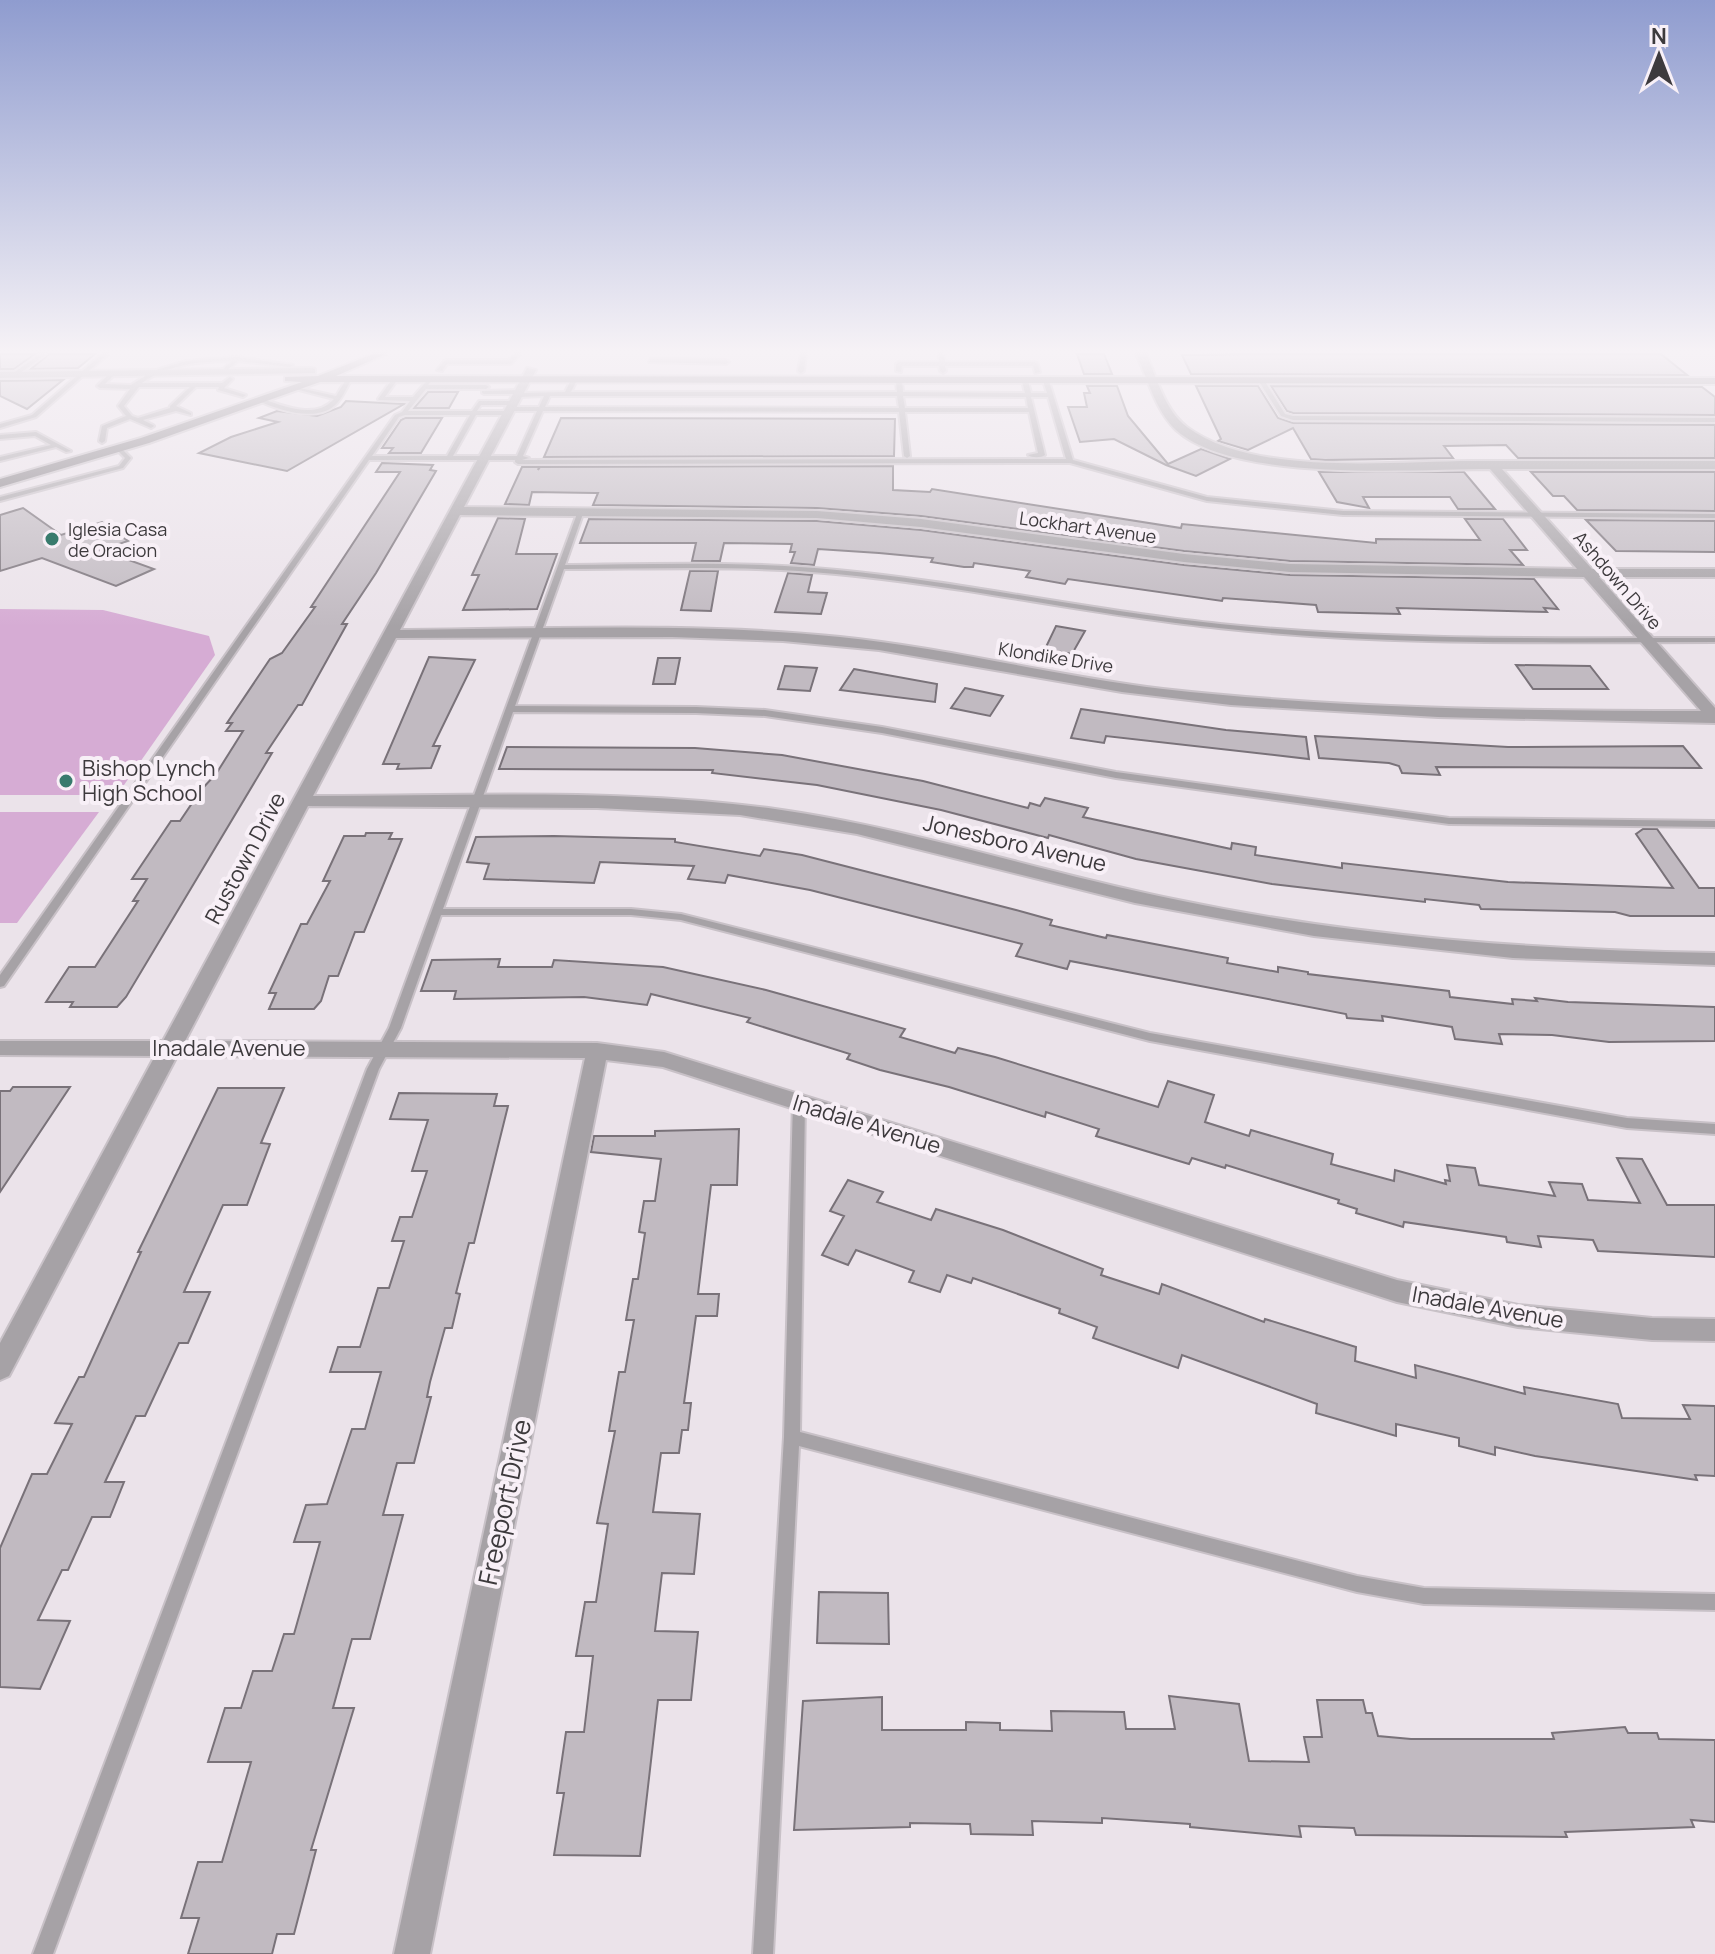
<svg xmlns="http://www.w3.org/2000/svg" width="1715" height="1954" font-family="Manrope,sans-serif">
	<rect width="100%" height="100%" fill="#ebe3ea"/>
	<!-- green -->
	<g fill="#d6acd4">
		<path d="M0,609L103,610L209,636L215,655L117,795H0Z"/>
		<path d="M0,812H99L17,923H0Z"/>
	</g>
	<!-- building -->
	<g fill="#c1bac1" stroke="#797279" stroke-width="2">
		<path d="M0,354H35L14,369H0Z"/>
		<path d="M49,354H95L78,368L31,369Z"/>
		<path d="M1077,354H1104L1112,374H1084Z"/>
		<path d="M1282,354H1661L1687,375L1191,374L1182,355Z"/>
		<path d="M63,380L27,409L0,396V381Z"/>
		<path d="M1087,386H1117L1128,416L1168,464L1201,449L1230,459L1196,476L1166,465L1114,439L1080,442L1068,407H1087L1084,393H1090Z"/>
		<path d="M1196,386H1258L1278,418L1293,423L1715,425V458H1518L1506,445L1444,446L1453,458L1325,460L1311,459L1293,428L1248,450L1218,441L1221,439Z"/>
		<path d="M1271,386L1702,387L1715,397V415L1293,413L1287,411Z"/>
		<path d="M428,392H458L449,408H414Z"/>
		<path d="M346,401L404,404L287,471L199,453L231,437L278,422L259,418L277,411L317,416L341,407Z"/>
		<path d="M405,418H442L421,453H389L393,448H382L401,420Z"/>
		<path d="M561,418L895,419L894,456L544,457Z"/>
		<path d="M382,463L433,465L430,470L436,471L376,573L342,624H347L302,705H298L266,753H272L126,997L117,1007H70L73,1002H46L69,967H95L138,901H133L147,879H132L171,821H180L201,790L216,774L243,731H226L232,723H227L270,659L282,653L315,607H311L400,472H376Z"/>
		<path d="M893,466V490L930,492L932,489L1181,528L1182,524L1376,543V539L1480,540L1465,519H1503L1527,550H1510L1523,565L1290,561L1184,551L921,516L817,508L593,505L598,493H595L532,492L529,505L505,504L522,467H539L538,470L540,467Z"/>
		<path d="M1319,472H1464L1495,509H1458L1450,497H1363L1369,508L1337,502Z"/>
		<path d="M1531,472H1715V511L1577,510L1564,496H1553Z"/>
		<path d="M23,508L61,535L102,522L128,541L101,550L154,569L116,586L42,558L0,571V515Z"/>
		<path d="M498,518L525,519L516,554H557L537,609L463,610L479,575H472Z"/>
		<path d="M589,519L817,521L921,530L1184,565L1290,575L1534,579L1558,609L1544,608L1547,612L1397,608L1400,614L1318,612L1316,605L1223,598L1222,601L1068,579L1065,584L1026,577L1030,571L974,563L973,567H964L931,562L933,558L879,553L818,549L814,565L791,563L795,552H790L792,544L724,543L720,561H692L696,543H580Z"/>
		<path d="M1586,520L1715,521V552L1616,551Z"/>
		<path d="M690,571H718L711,611L681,610Z"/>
		<path d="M788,573L812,575L808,592L827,593L821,614L775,612Z"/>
		<path d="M1056,626L1085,631L1072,654L1045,649Z"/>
		<path d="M429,657L475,660L433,746H440L431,768L397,769L399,764H383Z"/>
		<path d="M658,658H680L675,684H653Z"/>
		<path d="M1516,665L1590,666L1608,689H1533Z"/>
		<path d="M785,666L817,668L810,691L778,689Z"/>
		<path d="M854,669L937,684L935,702L840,690Z"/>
		<path d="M965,688L1003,696L990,716L951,708Z"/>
		<path d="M1081,709L1226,730L1306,737L1309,759L1106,736L1104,743L1071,738Z"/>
		<path d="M1315,736L1508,747L1683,746L1701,768L1436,767L1440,775L1402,773L1399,766L1389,763L1319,758Z"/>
		<path d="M507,747L695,748L782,755L923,781L1028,808L1030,803L1040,806L1045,798L1088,808L1083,817L1231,849L1232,843L1256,847L1255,855L1342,868V863L1508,882L1673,888L1636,834L1643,829H1657L1699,888H1715V916H1630L1615,912L1481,909L1479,905L1425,899V902L1272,884L1136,859L1049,835L1048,838L941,810L817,785L712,773L713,770L499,769Z"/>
		<path d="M366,833H392L389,839H402L364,932H355L338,976H329L321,1001L314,1009H269L276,993H269L301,924H307L330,881H323L344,836H365Z"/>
		<path d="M554,836L675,839V842L760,856L764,849L802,855L1016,910L1052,920L1050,925L1106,938L1107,935L1228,958L1227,963L1278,972V967L1308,972V974L1449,991L1450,997L1513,1004L1512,999L1537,1001L1535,998L1568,1002L1715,1007V1041L1609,1042L1552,1035L1499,1034L1502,1044L1455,1039L1452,1027L1382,1016L1383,1021L1347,1018L1346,1014L1070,961L1067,969L1016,956L1022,944L810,890L728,875L725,883L688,879L694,866L600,862L594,883L484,879L489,864L467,862L476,837Z"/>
		<path d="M500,959L498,967H552L554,960L663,967L766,990L905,1029L900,1037L955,1053L958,1048L995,1057L1158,1107L1168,1081L1214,1095L1205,1122L1249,1136L1251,1130L1333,1154L1331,1164L1394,1181L1395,1170L1446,1184L1445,1180L1450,1181L1447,1165L1475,1168L1479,1185L1555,1196L1549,1182L1582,1184L1588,1200L1640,1203L1617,1158L1642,1159L1667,1205H1715V1257L1598,1251L1593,1240L1538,1236L1541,1247L1507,1242L1506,1237L1404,1222L1403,1227L1356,1213L1357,1209L1338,1203L1339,1200L1226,1165L1225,1168L1192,1158L1189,1164L1096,1136L1099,1129L1046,1112L1045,1117L949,1087L880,1070L847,1059L850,1054L747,1022L750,1018L651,994L647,1005L584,997L454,999L456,991H421L432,960Z"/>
		<path d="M13,1087H70L0,1192V1091H10Z"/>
		<path d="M218,1088H284L261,1143L270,1144L247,1205H223L184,1292H210L188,1343H179L145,1416H136L105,1482H124L110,1517H92L68,1570H62L38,1620L70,1621L40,1689L0,1687V1548L32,1474H47L72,1424L55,1423L79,1377H84L141,1252H138Z"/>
		<path d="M399,1093L497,1094L494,1106H508L474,1243H469L456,1293L460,1294L452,1328H445L430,1382L427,1397H431L414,1463H397L383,1515H403L370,1639H352L333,1708H354L311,1850H316L294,1934H277L272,1954H188L199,1918H181L198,1862H222L251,1762H208L225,1708H241L253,1671H272L284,1634H294L320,1542H294L306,1505L327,1504L352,1429H365L381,1372H330L338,1347H360L378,1288H389L404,1241H392L400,1217H412L427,1171H412L428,1120L390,1119Z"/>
		<path d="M739,1129L737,1185H711L698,1294H719L717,1316H696L684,1403H691L688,1430H682L679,1453H661L653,1512L700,1514L694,1574L662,1573L655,1631L698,1632L691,1700H658L640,1856L554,1855L564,1793H557L566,1732H584L593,1656H576L585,1602H596L608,1524L597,1523L615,1431H609L619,1372H625L634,1320H626L633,1279H638L645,1233L639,1232L644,1201H655L661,1159L591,1152L594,1136H655V1131Z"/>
		<path d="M848,1180L883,1192L877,1202L931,1220L936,1209L1003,1230L1103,1269L1101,1275L1159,1294L1162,1284L1264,1322L1265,1319L1356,1347L1355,1361L1416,1378L1415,1365L1525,1394L1524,1387L1618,1404L1622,1418L1690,1419L1683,1405L1715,1406V1476L1695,1475L1697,1480L1535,1456L1495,1447V1455L1459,1446V1438L1396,1424V1436L1316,1413L1317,1404L1182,1355L1178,1368L1093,1338L1097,1327L1059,1313L1060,1309L973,1278L971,1283L947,1275L940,1292L909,1282L914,1271L856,1250L848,1265L822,1255L844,1216L830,1211Z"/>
		<path d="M819,1592L888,1593L889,1644L817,1643Z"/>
		<path d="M1169,1696L1239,1704L1249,1761L1309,1762L1304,1737H1322L1317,1700H1363L1366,1713H1372L1378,1736L1411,1739H1554L1552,1733L1625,1727L1628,1733H1657L1659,1739L1715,1740V1822L1691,1820L1694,1827L1565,1832L1567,1837L1356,1835L1354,1828L1299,1826L1301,1837L1190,1827V1824L1102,1818V1823L1032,1821L1033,1835L971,1834L970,1824L910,1823V1827L794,1830L803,1701L882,1697V1730H966V1722L1000,1723V1730L1052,1731L1051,1711L1124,1712L1126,1729H1175Z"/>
	</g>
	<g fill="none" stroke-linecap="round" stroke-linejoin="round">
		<!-- service casing -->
		<g stroke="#c8c1c7" stroke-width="4">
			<g id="service">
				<path d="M40,354H46L16,376H12V374Z"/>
				<path d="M102,354H108L36,417L0,428V424L32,415Z"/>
				<path d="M514,354H520L511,364H447L442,371L437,370L445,360H509Z"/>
				<path d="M801,354H806L804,371L801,373L798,371Z"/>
				<path d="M939,354H943L945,362H1035L1038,364L1040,372L1035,373L1033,366H945L946,371L943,373L940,371L939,366H902L901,372L896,371V364L899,362H939Z"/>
				<path d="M237,357L293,365L290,367L238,361L224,373L221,371L232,361C200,361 169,364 142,383H222L230,377L233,379L224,388L246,395L243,397L218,390L219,387H196L176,406L191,413V415L176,411L143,420L153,425L154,426L151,428L130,419L107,428L105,441L102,443L99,441L102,426L126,416L118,406L130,389L100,388L97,386L109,374L114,375L105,384L131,385L153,371L186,361ZM139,387H190L170,406V408L138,418L132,416L124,406Z"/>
				<path d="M651,359L726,360L729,362L726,364L649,362Z"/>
				<path d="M430,377L433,379L428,385H486L489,387L486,389H426L408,411H472L479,401H515L518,403L515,405H481L477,411H510L513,413L510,415H476L453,456H517L537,411H511L508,409L511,407H539L544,396L519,397L516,395L517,394H484L482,393V391L520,390L522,393L565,392L571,380L574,378L577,380L571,392H897L896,381L899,379L902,381L903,392L1025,393L1022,381L1025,379L1028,381L1031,393H1047L1043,381L1046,379L1049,381L1073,460L1207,497L1343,511L1715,514V518L1343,515L1207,501L1070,463L518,464L515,462V460H369L4,986L0,987V975L395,415L402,412L410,401L379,400L378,399L393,378L398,379L385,397H413ZM550,396H897L899,408L545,407ZM903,396L1026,397L1028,408H905ZM1031,397H1048L1066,459L522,460L529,458L523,456L543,411L899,412L904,456L907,458L910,456L905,412H1029L1038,453L1028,455C1032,458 1041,458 1045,455ZM405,415H470L447,456H372L399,417Z"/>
				<path d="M347,378L352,379C346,388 342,400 334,406C315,422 278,410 259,401L262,399C285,406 315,420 334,399L295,389V387L336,396Z"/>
				<path d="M1261,378L1264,380L1285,414L1293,416L1715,418V422L1293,420L1281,416L1258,380Z"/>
				<path d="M36,432L71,451L66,452L56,447L0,461V457L51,445L35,436L0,439V435Z"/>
				<path d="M117,448H121L131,458L123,468L0,501V497L119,466L125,458L117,450Z"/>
				<path d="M581,509L584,511L565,565C656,564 747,561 837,570C965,582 1092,611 1220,624C1384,641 1550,638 1715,638V642C1550,642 1384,646 1219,628C1091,615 964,586 836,574C745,565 655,569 564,569L515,706L696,707L765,710L882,727L1116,772L1449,818L1715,821V827L1449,824L1116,778L882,733L765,716L696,713L513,712L443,909H631L681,914L1150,1033L1627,1118L1715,1124V1134L1627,1128L1150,1041L681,920L631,915H441L401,1028L379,1069L53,1954H33L367,1069L389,1028L578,511Z"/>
				<path d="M799,1098L803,1099L805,1102L800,1432L1357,1576L1424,1588L1715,1594V1610L1424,1604L1357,1592L799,1446L773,1954H753L784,1437L793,1102L795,1099Z"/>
			</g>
		</g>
		<!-- minor casing -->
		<g stroke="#c8c1c7" stroke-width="4">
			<path id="minor" d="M1136,354H1146C1157,378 1165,411 1187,427C1254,477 1392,461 1472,461C1553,461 1634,461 1715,461V469H1502L1592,569H1715V577H1599L1715,708V723L1438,717L1231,705L1122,692L879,650L783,641L672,637L396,638L313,796C466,796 623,788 775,809C911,828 1043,873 1178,900C1354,937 1535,950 1715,953V965L1513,958L1314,936L1135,903L857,834L740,815L597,808L308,806L185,1041L597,1043L664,1052L1397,1280L1518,1305L1652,1318L1715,1319V1341L1652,1340L1518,1327L1397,1302L663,1067L606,1060L430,1954H394L585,1058L177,1056L9,1376L0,1380V1343L155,1056L0,1055V1041H163L527,368L536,370L464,507L817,511L921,519L1184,554L1290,564L1577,569L1490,469C1413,469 1235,483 1176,430C1155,410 1148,379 1136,354ZM460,515L817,518L921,527L1184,562L1290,572L1584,577L1701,711C1521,711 1342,709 1163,689C1055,676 948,648 840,637C694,622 546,629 400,630Z"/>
		</g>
		<!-- tertiary casing -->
		<g stroke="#c8c1c7" stroke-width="4">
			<path id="tertiary" d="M311,368L315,369V373L0,378V372Z"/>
		</g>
		<!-- secondary casing -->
		<g stroke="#c8c1c7" stroke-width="4">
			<path id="secondary" d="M373,354H386L336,376L1715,378V384L320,382L149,443L0,487V479L141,438L302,382L285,381V377L318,376Z"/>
		</g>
		<!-- service -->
		<use href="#service" fill="#a6a2a6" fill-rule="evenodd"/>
		<!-- minor -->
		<use href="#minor" fill="#a6a2a6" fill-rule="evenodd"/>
		<!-- tertiary -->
		<use href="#tertiary" fill="#a6a2a6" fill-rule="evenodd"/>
		<!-- secondary -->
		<use href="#secondary" fill="#878287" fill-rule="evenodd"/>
	</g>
	<!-- sky -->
	<linearGradient id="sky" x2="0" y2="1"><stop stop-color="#8f9ccf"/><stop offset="0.56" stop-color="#f6f2f6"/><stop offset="1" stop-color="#f6f2f6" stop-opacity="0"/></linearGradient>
	<rect width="1715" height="627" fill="url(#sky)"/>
	<!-- markers -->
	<g fill="#387b6d" stroke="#f8f0f7" stroke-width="3">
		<circle cx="52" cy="539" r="8"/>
		<circle cx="66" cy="781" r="8"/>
	</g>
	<g text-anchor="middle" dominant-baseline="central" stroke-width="8" stroke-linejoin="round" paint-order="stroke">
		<!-- far-street labels -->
		<g font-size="18" fill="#3d3a3d" stroke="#f8f0f7">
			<text transform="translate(1088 527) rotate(8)">Lockhart Avenue</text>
			<text transform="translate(1618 580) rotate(49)">Ashdown Drive</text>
			<text transform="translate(1056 657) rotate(9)">Klondike Drive</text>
		</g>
		<!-- far-poi labels -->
		<g font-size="18" fill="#3d3a3d" stroke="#f8f0f7" text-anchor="start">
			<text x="68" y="529">Iglesia Casa<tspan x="68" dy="21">de Oracion</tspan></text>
		</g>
		<!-- poi labels -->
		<g font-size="22" fill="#3d3a3d" stroke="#f8f0f7" text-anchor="start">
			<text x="82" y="768">Bishop Lynch<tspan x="82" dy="25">High School</tspan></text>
		</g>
		<!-- street labels -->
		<g font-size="22" fill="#3d3a3d" stroke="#f8f0f7">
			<text transform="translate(1015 843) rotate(13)">Jonesboro Avenue</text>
			<text transform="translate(245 858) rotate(-62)">Rustown Drive</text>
			<text x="229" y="1048">Inadale Avenue</text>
			<text transform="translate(867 1124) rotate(17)">Inadale Avenue</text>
			<text transform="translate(1488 1307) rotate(10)">Inadale Avenue</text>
		</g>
		<!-- near-street labels -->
		<g font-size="26" fill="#3d3a3d" stroke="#f8f0f7">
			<text transform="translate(504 1502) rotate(-78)">Freeport Drive</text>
		</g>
	</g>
	<!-- north arrow -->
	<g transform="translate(1659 56)" stroke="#f8f0f7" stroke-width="6" paint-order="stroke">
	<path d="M0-6L14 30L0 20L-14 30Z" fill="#3d3a3d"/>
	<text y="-12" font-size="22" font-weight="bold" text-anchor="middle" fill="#3d3a3d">N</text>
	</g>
</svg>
